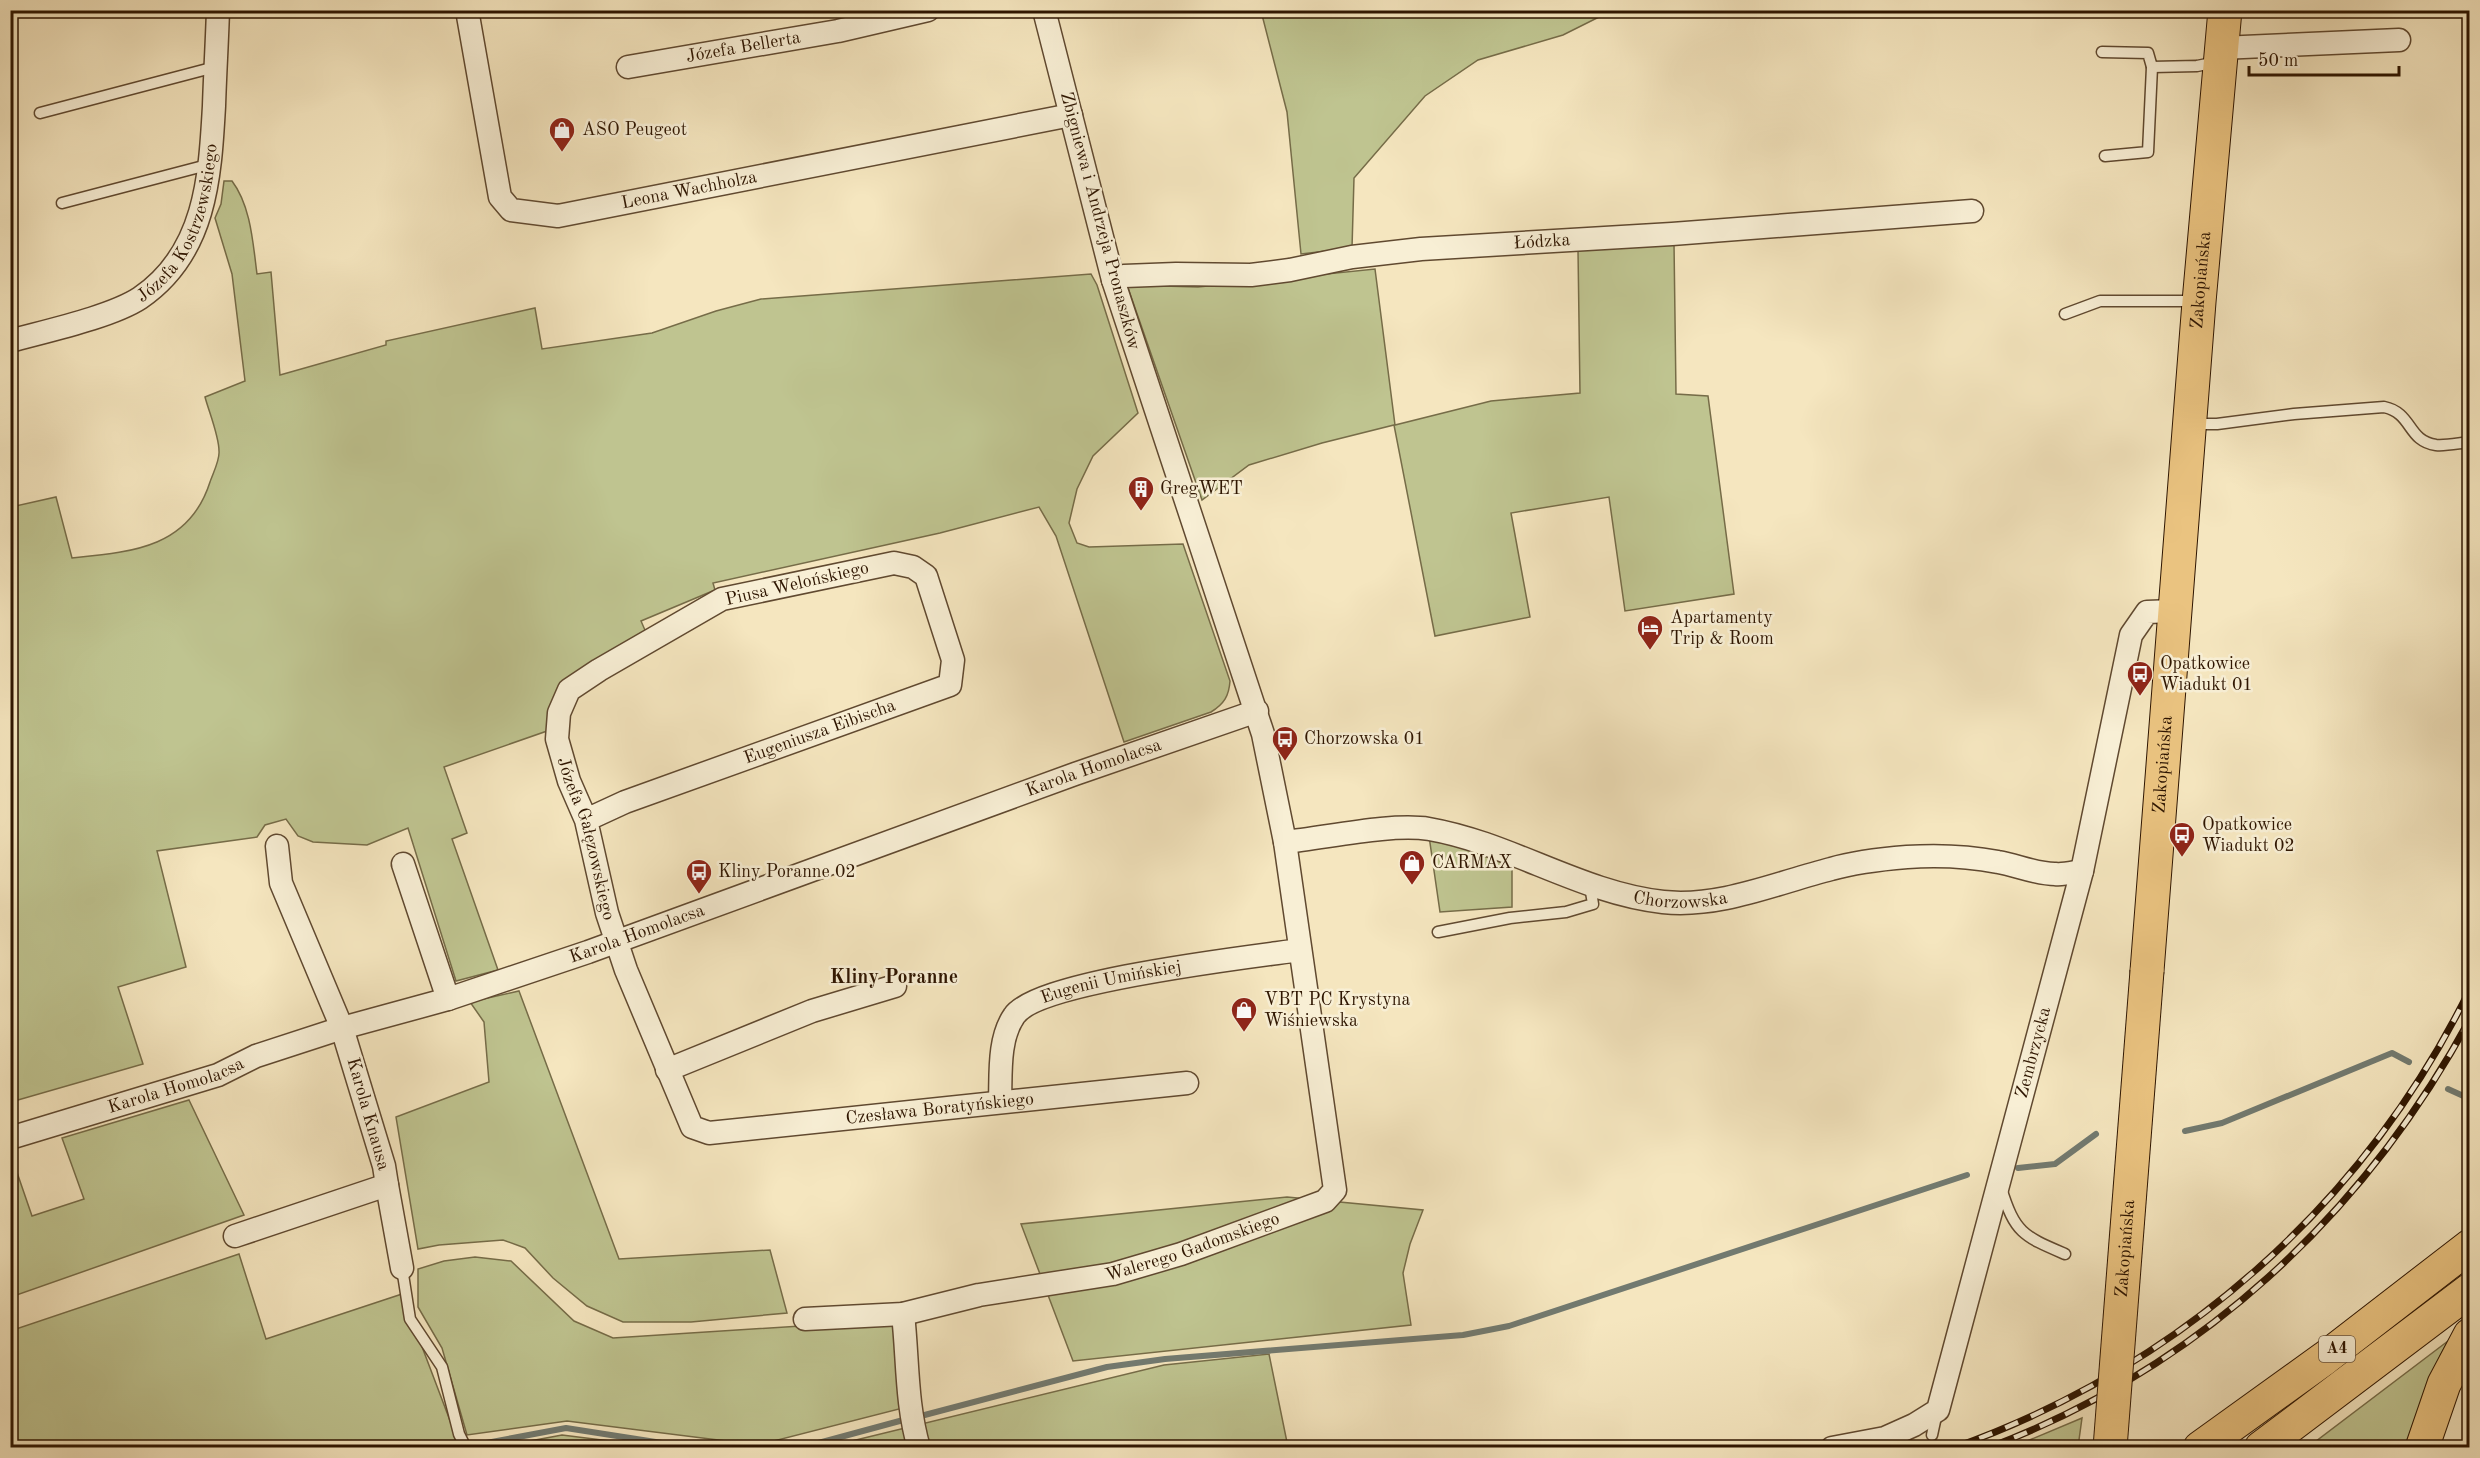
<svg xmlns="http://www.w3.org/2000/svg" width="2480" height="1458" font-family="'Old Standard TT',serif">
	<rect width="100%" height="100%" fill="#f5e6bf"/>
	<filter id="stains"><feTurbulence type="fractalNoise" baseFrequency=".00333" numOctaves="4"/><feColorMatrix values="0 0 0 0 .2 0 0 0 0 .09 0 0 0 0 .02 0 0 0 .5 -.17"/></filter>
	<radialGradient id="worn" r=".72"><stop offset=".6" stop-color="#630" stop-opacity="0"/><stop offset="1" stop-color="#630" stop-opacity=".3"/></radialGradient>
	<!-- green -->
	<g fill="#bfc490" stroke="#766c48" stroke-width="1.5">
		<path d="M1261,11H1611L1563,35L1478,60L1425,96L1354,178L1352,248L1301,254L1287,112Z"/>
		<path d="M224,181H232C251,206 253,244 257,274L271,272L280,375L386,345V341L535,308L542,349L652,333L716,311L761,299L1091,274L1097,285L1138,413L1093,456L1077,489L1069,523L1077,543L1089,547L1183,544L1230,681C1229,696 1224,704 1211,712L1124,742L1056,536L1039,507L940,533L713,583L715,590L641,621L648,637L610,654L547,731L444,767L467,833L452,839L498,970L456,981L408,828L367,845L313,842L298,836L286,819L265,825L257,837L157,851L186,967L118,987L143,1064L11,1102V507L56,497L72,558C132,552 189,548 210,482C213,473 220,460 219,451C219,436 209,412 205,397L245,381L232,274L215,218L221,204Z"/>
		<path d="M1674,243L1676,394L1708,396L1734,594L1625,611L1609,497L1511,513L1530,617L1435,636L1394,425L1322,443L1249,465L1202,500L1127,285L1198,287L1375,269L1395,425L1491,401L1580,393L1578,250Z"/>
		<path d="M1429,836L1462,844L1512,868V907L1440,912Z"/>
		<path d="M519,991L619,1259L770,1250L787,1313L691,1322H623L587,1306L553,1278L525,1248L503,1240L439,1245L418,1249L396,1117L489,1082L484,1022L470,1002Z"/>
		<path d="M189,1100L244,1215L11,1297V1155L32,1216L84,1199L62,1138Z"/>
		<path d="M1287,1197L1423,1210L1410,1244L1403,1273L1411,1325L1073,1361L1021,1224Z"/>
		<path d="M239,1254L266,1339L402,1294L460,1447H11L10,1331Z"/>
		<path d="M475,1257L511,1261L574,1321L613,1338L894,1320L903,1408L758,1445L567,1421L467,1435L442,1348L418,1307V1269L444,1261Z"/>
		<path d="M2448,1341L2440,1356L2409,1447L2307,1448Z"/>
		<path d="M1269,1354L1288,1447L823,1448L1164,1365Z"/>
		<path d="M2082,1418L2078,1447H2013Z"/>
		<path d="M562,1435L658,1447H498Z"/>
	</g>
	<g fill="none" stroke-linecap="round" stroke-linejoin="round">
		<!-- stream -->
		<g stroke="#727a70" stroke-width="6">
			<path d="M2448,1089L2470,1099"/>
			<path d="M2185,1131L2222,1123L2392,1053L2409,1062"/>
			<path d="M2018,1168L2055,1164L2096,1134"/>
			<path d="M917,1417L1107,1367L1165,1359L1463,1335L1509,1326L1967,1175"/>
			<path d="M465,1447L566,1428L694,1448"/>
			<path d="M800,1448L907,1419"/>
		</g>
		<!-- lane casing -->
		<g stroke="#604930" stroke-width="13">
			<g id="lane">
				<path d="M2102,52L2148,53L2152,67L2197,66L2217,62"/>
				<path d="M40,113L215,67"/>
				<path d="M2105,156L2148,152L2152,67"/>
				<path d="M62,203L211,164"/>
				<path d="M2065,314L2100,301H2195"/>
				<path d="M2192,424H2217L2294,414L2384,407C2413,413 2407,441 2436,445C2446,446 2459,443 2470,442"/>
				<path d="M1438,932L1510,918L1566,912L1593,904L1590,886"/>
				<path d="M2001,1188C2015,1233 2023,1236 2065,1254"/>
				<path d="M402,1268L410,1319L442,1367L459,1434L466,1448"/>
				<path d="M1932,1435L1937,1412"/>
			</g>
		</g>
		<!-- street casing -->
		<g stroke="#604930" stroke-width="25">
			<g id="street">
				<path id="s1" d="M467,10L500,197L511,210L558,216L1071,115"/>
				<path d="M2221,48L2399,40"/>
				<path id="s2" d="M628,67L838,31L928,10"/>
				<path id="s3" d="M1113,280L1124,276L1176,274L1251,275L1290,270L1352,257L1421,249L1672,234L1972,211"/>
				<path id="s4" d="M10,341C46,331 111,317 140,298C206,253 210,177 214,106C215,74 217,42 218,10"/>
				<path id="s5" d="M586,820L625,802L950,685L953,660L926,576L913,567L894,563L722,599L599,670L569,690L559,713L557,739L569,781L586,820L607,913L626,970L692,1127L709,1133L1187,1083"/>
				<path id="s6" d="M1285,842C1326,838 1390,823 1429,829C1510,843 1581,893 1663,902C1720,908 1776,883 1831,869C1855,862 1882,859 1907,857C1938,855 1967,856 1998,862C2016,865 2036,874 2055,874C2064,875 2074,872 2082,871"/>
				<path d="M403,864L448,999"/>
				<path d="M667,1070L812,1011L895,986"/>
				<path id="s7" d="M1000,1101C1001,1075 998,1039 1014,1016C1037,981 1251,957 1300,950"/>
				<path id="s8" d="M10,1138L218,1075L256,1056L342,1028L448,999L588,952L1075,774L1257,711"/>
				<path d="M387,1185L402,1268"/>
				<path d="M235,1236L387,1185L384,1166L342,1028L281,883L277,846"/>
				<path d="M903,1314C908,1359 906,1404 919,1448"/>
				<path id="s9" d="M805,1319L903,1314L979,1295L1113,1274L1181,1254L1325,1201L1335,1190L1285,842L1263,734L1113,280L1044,10"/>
				<path id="s10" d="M1832,1448L1885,1438L1914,1425L1938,1410L2082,871L2131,635L2147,612L2174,611"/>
			</g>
		</g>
		<!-- primary casing -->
		<g stroke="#2e1500" stroke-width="35">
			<g id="primary">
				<path id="s11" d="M2147,971L2199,302L2225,10"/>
			</g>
		</g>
		<!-- highway casing -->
		<g stroke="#2e1500" stroke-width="35">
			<g id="highway">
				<path d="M2200,1448L2325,1358L2470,1246"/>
				<path d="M2261,1448L2470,1290"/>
				<path d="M2422,1448L2444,1384L2470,1335"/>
			</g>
		</g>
		<!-- lane -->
		<use href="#lane" stroke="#f8efd5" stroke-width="10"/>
		<!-- street -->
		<use href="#street" stroke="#f8efd5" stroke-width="22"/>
		<!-- primary -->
		<use href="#primary" stroke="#eac380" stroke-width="33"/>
		<!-- highway -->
		<use href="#highway" stroke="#eac380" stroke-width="33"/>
		<!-- rail casing -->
		<g stroke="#2e1500" stroke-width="7">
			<g id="rail">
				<path d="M1953,1448C2179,1368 2364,1205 2470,989"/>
				<path d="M1988,1448C2199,1368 2363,1216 2470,1019"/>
			</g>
		</g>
		<!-- rail -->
		<use href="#rail" stroke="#f8efd5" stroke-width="4.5" stroke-dasharray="14" stroke-linecap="butt"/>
		<!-- primary-bridge casing -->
		<g stroke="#2e1500" stroke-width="35" stroke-linecap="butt">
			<g id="primary-bridge">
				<path id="s12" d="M2110,1448L2147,971"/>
			</g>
		</g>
		<!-- primary-bridge -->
		<use href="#primary-bridge" stroke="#eac380" stroke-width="33"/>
	</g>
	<!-- icons -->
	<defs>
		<g id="shop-pin" transform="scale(1.35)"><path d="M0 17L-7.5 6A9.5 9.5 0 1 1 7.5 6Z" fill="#8f2418" stroke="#f8efd5"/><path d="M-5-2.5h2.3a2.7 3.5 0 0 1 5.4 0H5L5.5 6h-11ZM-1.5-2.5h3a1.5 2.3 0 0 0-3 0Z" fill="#fff"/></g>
		<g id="building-pin" transform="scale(1.35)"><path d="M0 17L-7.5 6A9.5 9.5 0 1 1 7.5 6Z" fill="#8f2418" stroke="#f8efd5"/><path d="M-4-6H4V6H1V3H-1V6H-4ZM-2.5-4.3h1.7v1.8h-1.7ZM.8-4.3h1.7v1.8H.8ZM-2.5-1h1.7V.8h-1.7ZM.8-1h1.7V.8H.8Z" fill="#fff"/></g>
		<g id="hotel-pin" transform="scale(1.35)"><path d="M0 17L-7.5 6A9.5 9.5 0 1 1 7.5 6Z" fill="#8f2418" stroke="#f8efd5"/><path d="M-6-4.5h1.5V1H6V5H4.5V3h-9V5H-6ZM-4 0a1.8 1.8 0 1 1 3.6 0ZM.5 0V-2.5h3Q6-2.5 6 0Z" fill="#fff"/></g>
		<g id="bus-pin" transform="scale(1.35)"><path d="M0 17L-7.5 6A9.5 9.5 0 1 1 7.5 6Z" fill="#8f2418" stroke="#f8efd5"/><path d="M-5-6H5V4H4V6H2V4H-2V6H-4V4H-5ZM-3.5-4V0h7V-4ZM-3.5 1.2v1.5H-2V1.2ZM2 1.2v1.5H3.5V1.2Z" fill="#fff"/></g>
	</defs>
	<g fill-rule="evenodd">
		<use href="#shop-pin" x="562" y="130"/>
		<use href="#building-pin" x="1141" y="489"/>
		<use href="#hotel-pin" x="1650" y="628"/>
		<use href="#bus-pin" x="2140" y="674"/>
		<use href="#bus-pin" x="1285" y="739"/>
		<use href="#bus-pin" x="2182" y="835"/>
		<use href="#shop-pin" x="1412" y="863"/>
		<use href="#bus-pin" x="699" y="872"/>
		<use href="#shop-pin" x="1244" y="1010"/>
	</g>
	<g text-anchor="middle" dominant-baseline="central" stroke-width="5" stroke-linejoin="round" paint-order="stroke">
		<!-- shield labels -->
		<rect fill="#f8efd5" stroke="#6b5640" stroke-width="1.5" x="2319" y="1336" width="36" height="26" rx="4.5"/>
		<g font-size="16" font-weight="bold" fill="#2e1500">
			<text x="2337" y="1349">A4</text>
		</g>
		<!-- street labels -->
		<g font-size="18" fill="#2e1500" stroke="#f8efd5">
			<text stroke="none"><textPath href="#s2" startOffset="117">Józefa Bellerta</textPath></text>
			<text stroke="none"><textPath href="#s1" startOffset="388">Leona Wachholza</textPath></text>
			<text stroke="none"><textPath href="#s4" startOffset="225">Józefa Kostrzewskiego</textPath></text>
			<text transform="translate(1100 221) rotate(75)">Zbigniewa i Andrzeja Pronaszków</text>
			<text stroke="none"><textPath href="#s3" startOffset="432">Łódzka</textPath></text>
			<text stroke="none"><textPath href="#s11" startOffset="693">Zakopiańska</textPath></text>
			<text transform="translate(797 584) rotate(-13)">Piusa Welońskiego</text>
			<text stroke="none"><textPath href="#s5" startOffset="250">Eugeniusza Eibischa</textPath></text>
			<text stroke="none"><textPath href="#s11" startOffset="207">Zakopiańska</textPath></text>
			<text stroke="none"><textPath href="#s8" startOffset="1146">Karola Homolacsa</textPath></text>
			<text stroke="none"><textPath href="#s5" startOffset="1046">Józefa Gałęzowskiego</textPath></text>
			<text stroke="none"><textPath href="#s6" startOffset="408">Chorzowska</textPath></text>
			<text stroke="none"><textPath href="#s8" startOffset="660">Karola Homolacsa</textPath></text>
			<text stroke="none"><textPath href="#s7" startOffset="192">Eugenii Umińskiej</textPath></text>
			<text stroke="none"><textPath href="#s10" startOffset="484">Zembrzycka</textPath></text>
			<text stroke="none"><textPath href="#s8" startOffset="174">Karola Homolacsa</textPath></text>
			<text stroke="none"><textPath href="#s5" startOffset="1604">Czesława Boratyńskiego</textPath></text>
			<text transform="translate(368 1114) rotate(74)">Karola Knausa</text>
			<text stroke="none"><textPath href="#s9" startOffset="396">Walerego Gadomskiego</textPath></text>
			<text stroke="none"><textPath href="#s12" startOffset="200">Zakopiańska</textPath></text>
		</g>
		<!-- poi labels -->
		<g font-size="18" fill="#2e1500" stroke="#f8efd5" text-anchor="start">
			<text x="582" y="130">ASO Peugeot</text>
			<text x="1160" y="489">GregWET</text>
			<text x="1670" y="618">Apartamenty<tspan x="1670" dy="21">Trip &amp; Room</tspan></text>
			<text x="2160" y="664">Opatkowice<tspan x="2160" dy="21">Wiadukt 01</tspan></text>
			<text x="1304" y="739">Chorzowska 01</text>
			<text x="2202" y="825">Opatkowice<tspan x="2202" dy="21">Wiadukt 02</tspan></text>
			<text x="1432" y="863">CARMAX</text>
			<text x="718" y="872">Kliny Poranne 02</text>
			<text x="1264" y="1000">VBT PC Krystyna<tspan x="1264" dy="21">Wiśniewska</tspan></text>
		</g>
		<!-- neighbourhood labels -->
		<g font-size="20" font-weight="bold" fill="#2e1500" stroke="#f8efd5">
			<text x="894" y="978">Kliny Poranne</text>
		</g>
	</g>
	<!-- margin -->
	<rect width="2480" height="1458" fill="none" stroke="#f5e6bf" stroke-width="36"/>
	<rect x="12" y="12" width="2456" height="1434" fill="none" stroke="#2e1500" stroke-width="3"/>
	<rect x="18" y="18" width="2444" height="1422" fill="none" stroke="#2e1500" stroke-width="1.5"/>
	<!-- scale -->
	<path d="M2249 66v9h150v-9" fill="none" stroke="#2e1500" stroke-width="3"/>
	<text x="2258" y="66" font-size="18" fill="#2e1500" stroke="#f8efd5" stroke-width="4.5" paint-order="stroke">50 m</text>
	<rect width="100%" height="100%" filter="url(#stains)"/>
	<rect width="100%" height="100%" fill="url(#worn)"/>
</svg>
